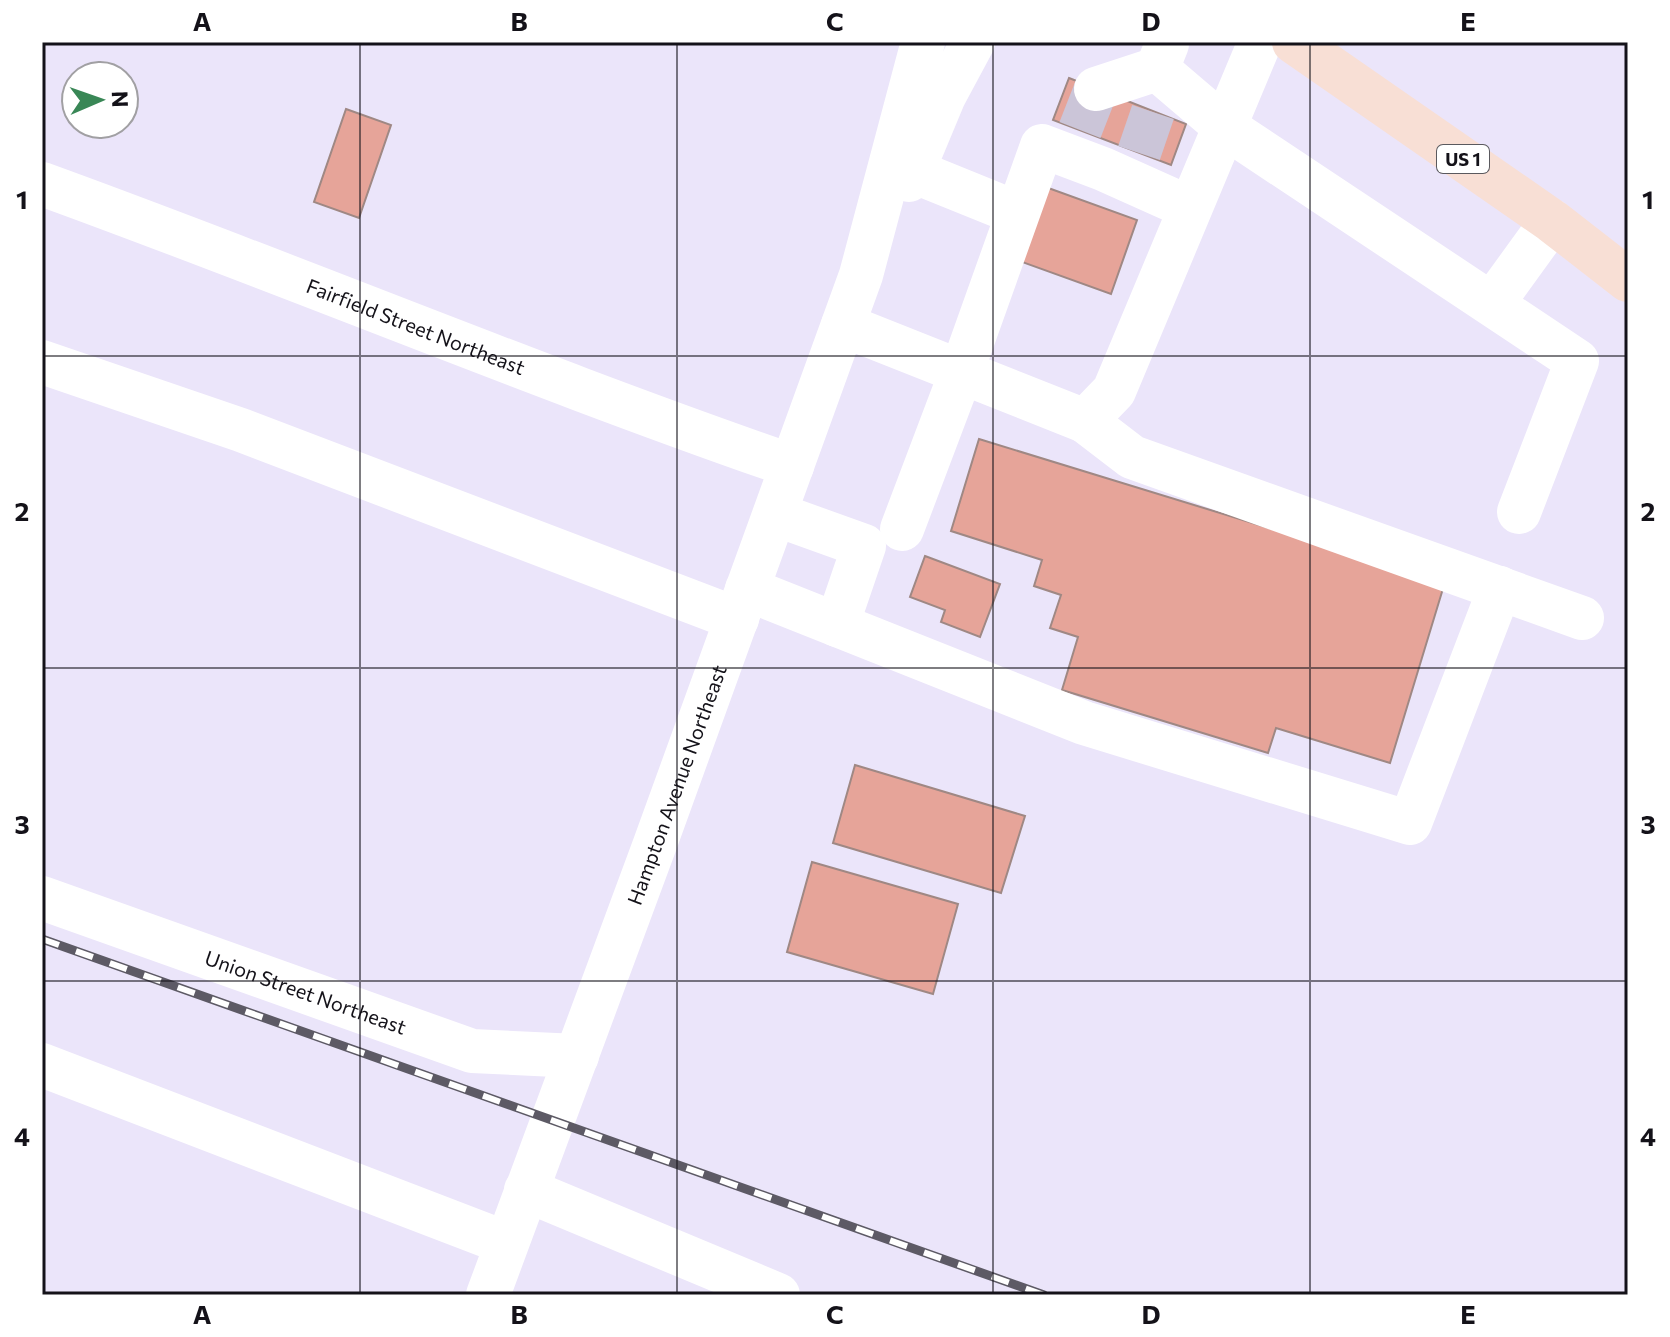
<svg xmlns="http://www.w3.org/2000/svg" width="1670" height="1337" font-family="Commissioner,sans-serif">
	<rect width="100%" height="100%" fill="#ebe5fa"/>
	<!-- building -->
	<g fill="#e6a499" stroke="#9f8884" stroke-width="2">
		<path d="M1069,78L1186,124L1171,165L1053,120Z"/>
		<path d="M346,109L391,125L359,218L314,202Z"/>
		<path d="M1040,185L1137,220L1111,294L1014,259Z"/>
		<path d="M979,439L1445,582L1390,763L1276,728L1268,753L1062,690L1078,637L1050,628L1061,595L1034,586L1042,560L951,531Z"/>
		<path d="M925,556L1000,584L980,637L941,622L945,610L910,597Z"/>
		<path d="M855,765L1025,816L1001,893L833,843Z"/>
		<path d="M812,862L958,904L933,994L787,952Z"/>
	</g>
	<g fill="none" stroke-linecap="round" stroke-linejoin="round">
		<!-- minor-tunnel -->
		<g stroke="#cbc5d8" stroke-width="44" stroke-dasharray="44 22" stroke-linecap="butt">
			<path d="M1080,130L1096,89"/>
			<path d="M1139,153L1153,112"/>
		</g>
		<!-- minor -->
		<g stroke="#fff" stroke-width="44">
			<path d="M1157,69L1225,127L1577,361L1519,512"/>
			<path d="M1096,89L1157,69L1167,44"/>
			<path d="M913,171L1017,213"/>
			<path d="M909,180L944,96L973,42"/>
			<path id="s1" d="M42,184C293,275 540,379 792,466"/>
			<path d="M1492,304L1552,221"/>
			<path d="M843,325L1085,421L1114,391L1260,42"/>
			<path d="M42,362L241,430L737,619"/>
			<path d="M1085,421L1132,457L1582,618"/>
			<path d="M775,514L864,546L837,625"/>
			<path d="M902,529L961,373L1042,146L1103,169L1190,208"/>
			<path d="M747,589L1084,723L1410,823L1500,588"/>
			<path id="s2" d="M42,898L472,1051L577,1056"/>
			<path d="M42,1065L506,1243"/>
			<path d="M526,1190L778,1295"/>
			<path id="s3" d="M488,1295L655,844L861,275L923,42"/>
		</g>
		<!-- major -->
		<path stroke="#f8dfd5" stroke-width="44" d="M1294,42L1552,221L1628,280"/>
		<!-- rail casing -->
		<g stroke="#5d5a65" stroke-width="9">
			<path id="rail" d="M42,939L1044,1295"/>
		</g>
		<!-- rail -->
		<use href="#rail" stroke="#fff" stroke-width="6" stroke-dasharray="18" stroke-linecap="butt"/>
	</g>
	<!-- grid -->
	<path fill="none" stroke="#141219" stroke-width="2" stroke-opacity="0.55" d="M360,42V1295M677,42V1295M993,42V1295M1310,42V1295M42,356H1628M42,668H1628M42,981H1628"/>
	<g text-anchor="middle" dominant-baseline="central" stroke-width="6" stroke-linejoin="round" paint-order="stroke">
		<!-- shield labels -->
		<rect fill="#fff" stroke="#5a595e" stroke-width="2" x="1437" y="145" width="52" height="28" rx="6"/>
		<g font-size="18" font-weight="bold" fill="#141219">
			<text x="1463" y="159">US 1</text>
		</g>
		<!-- street labels -->
		<g font-size="20" fill="#141219" stroke="#fff">
			<text stroke="none"><textPath href="#s1" startOffset="400">Fairfield Street Northeast</textPath></text>
			<text stroke="none"><textPath href="#s3" startOffset="544">Hampton Avenue Northeast</textPath></text>
			<text stroke="none"><textPath href="#s2" startOffset="280">Union Street Northeast</textPath></text>
		</g>
	</g>
	<!-- border -->
	<rect width="1670" height="1337" fill="none" stroke="#ffffff" stroke-width="88"/>
	<!-- north arrow -->
	<g transform="translate(100 100) rotate(88)"><circle r="38" fill="#ffffff" stroke="#a1a0a3" stroke-width="2"/>
	<path d="M0-6L14 30L0 20L-14 30Z" fill="#398756"/>
	<text y="-12" font-size="22" font-weight="bold" text-anchor="middle" fill="#141219">N</text>
	</g>
	<rect x="44" y="44" width="1582" height="1249" fill="none" stroke="#141219" stroke-width="3"/>
	<g font-size="26" text-anchor="middle" font-weight="bold" fill="#141219">
		<text x="202" y="31">A</text>
		<text x="519" y="31">B</text>
		<text x="835" y="31">C</text>
		<text x="1151" y="31">D</text>
		<text x="1468" y="31">E</text>
		<text x="22" y="209">1</text>
		<text x="1648" y="209">1</text>
		<text x="22" y="521">2</text>
		<text x="1648" y="521">2</text>
		<text x="22" y="834">3</text>
		<text x="1648" y="834">3</text>
		<text x="22" y="1146">4</text>
		<text x="1648" y="1146">4</text>
		<text x="202" y="1324">A</text>
		<text x="519" y="1324">B</text>
		<text x="835" y="1324">C</text>
		<text x="1151" y="1324">D</text>
		<text x="1468" y="1324">E</text>
	</g>
</svg>
